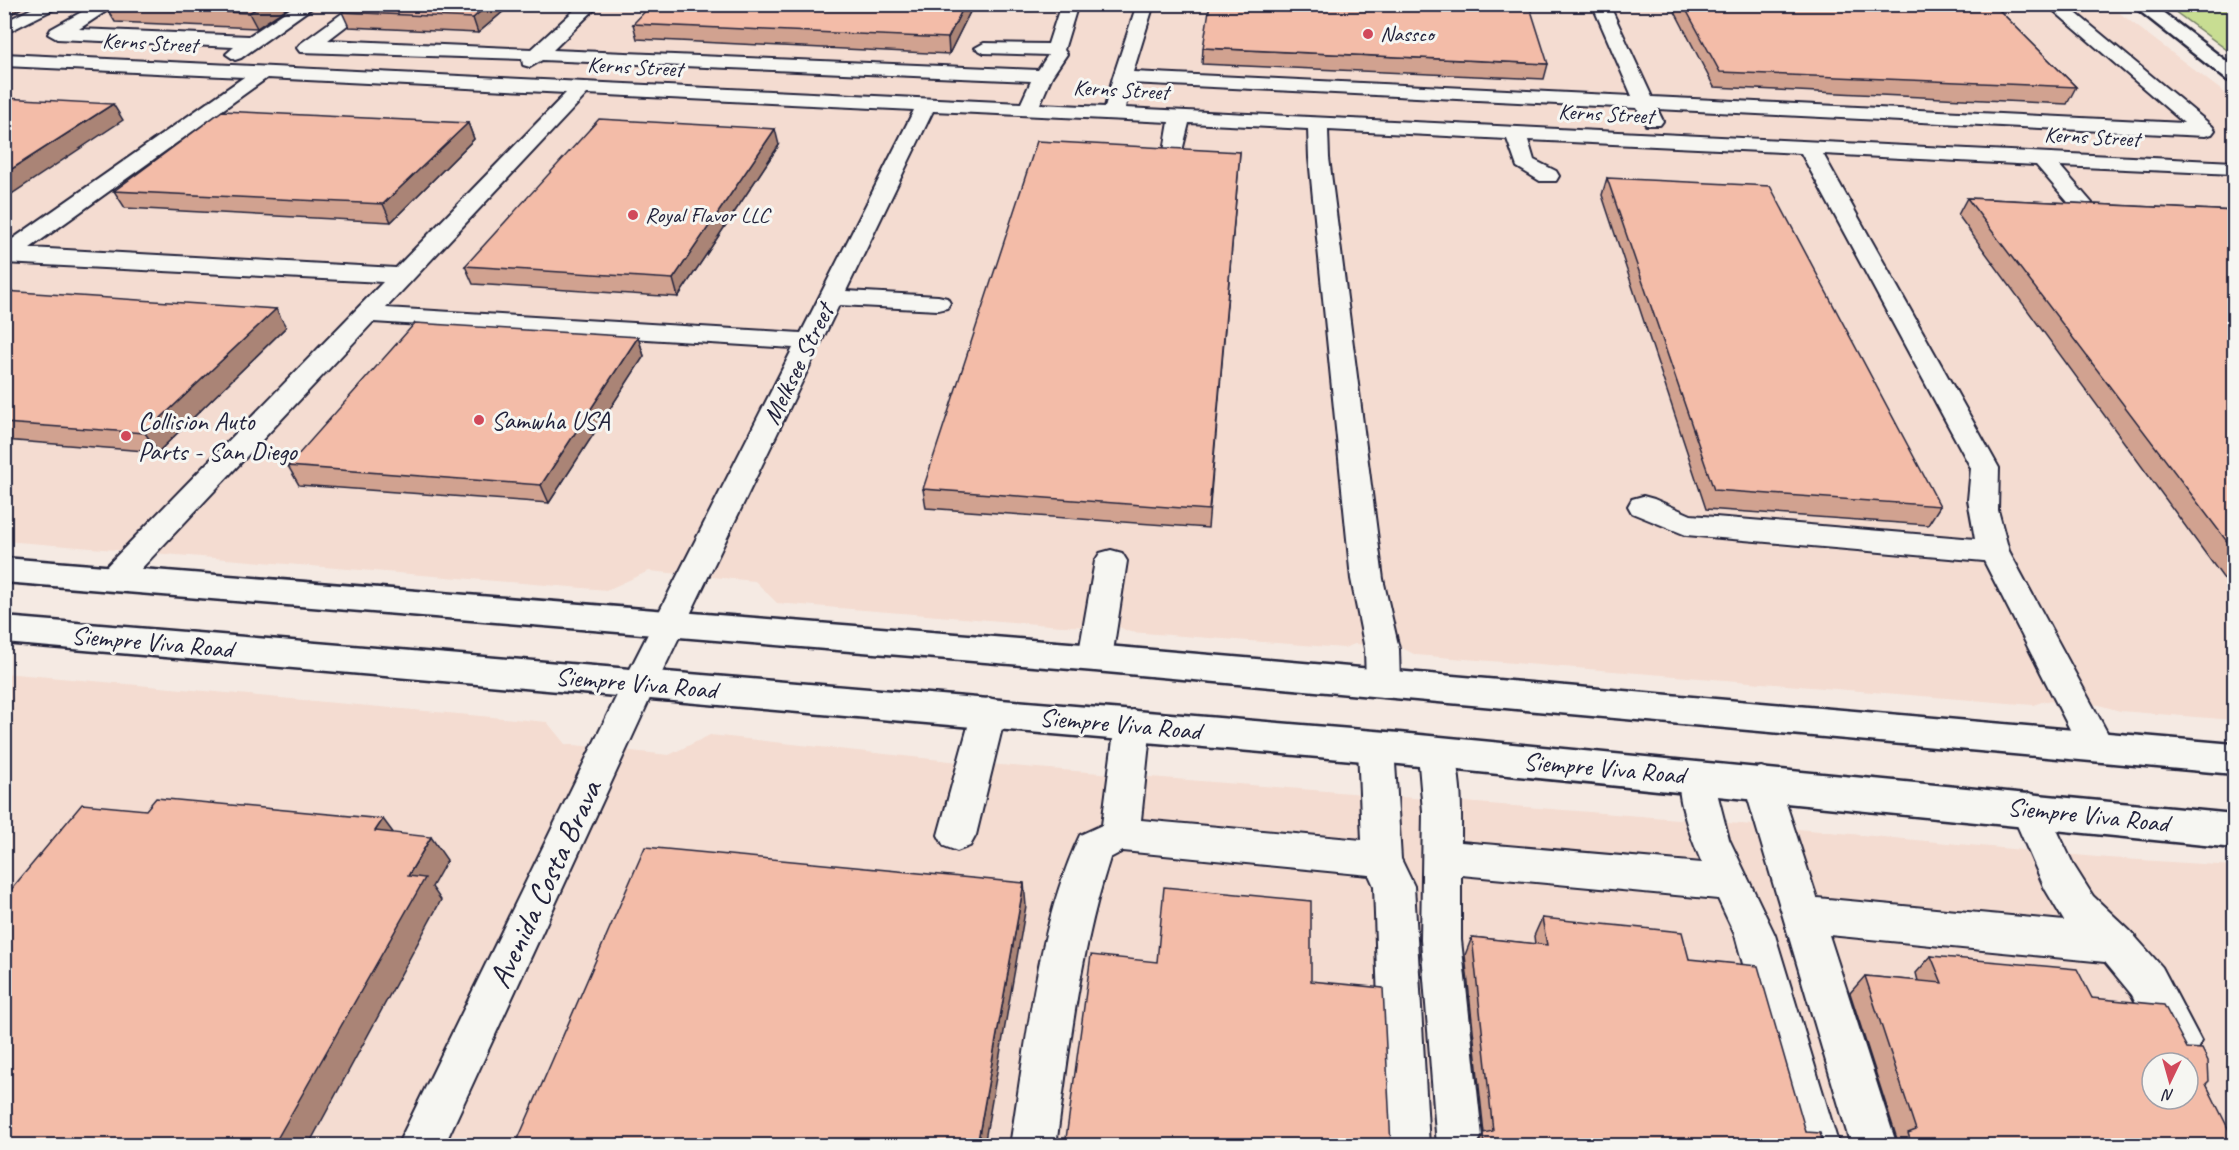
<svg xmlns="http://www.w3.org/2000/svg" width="2239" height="1150" font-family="Caveat,sans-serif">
	<rect width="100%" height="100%" fill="#f5eae3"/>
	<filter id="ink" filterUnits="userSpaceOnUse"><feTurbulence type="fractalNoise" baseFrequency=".0167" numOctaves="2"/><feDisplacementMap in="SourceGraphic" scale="12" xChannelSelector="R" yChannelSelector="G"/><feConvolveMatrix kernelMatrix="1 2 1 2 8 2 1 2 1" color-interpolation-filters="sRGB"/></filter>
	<g filter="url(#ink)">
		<!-- built -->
		<g fill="#f4dcd1" fill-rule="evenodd">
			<path d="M4,5H2109L2234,100V720L2120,711L2099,705L2045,701L2033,705L1416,655L1402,648L1355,644L1344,648L1130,632L1119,627L1062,626L777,603L755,581L649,571L607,590L5,541Z"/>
			<path d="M4,673L547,722L565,744L669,755L710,735L950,761L1766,826L2108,858L2234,866V1145H5ZM2152,1063H2188V1099H2152Z"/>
		</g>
		<!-- green -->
		<path fill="#c8dd92" stroke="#758066" stroke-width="1.5" d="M2166,5H2234V55Z"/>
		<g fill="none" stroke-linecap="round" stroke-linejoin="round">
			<!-- minor casing -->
			<g stroke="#22223b" stroke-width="4">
				<g id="minor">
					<path d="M41,4H64L4,34V22Z"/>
					<path d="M96,4H117L79,29L249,36L297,4H317L241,58L235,60L226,54L234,47L57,39L48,34L51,29Z"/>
					<path d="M355,4H375L328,40L532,49L581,4H600L553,50L1038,70L1048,55L984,53L975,48L984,43L1048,44L1061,4H1078L1064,50L1067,54L1052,76L1040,104L1105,107L1113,77L1137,4H1154L1133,72L1632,96L1592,4H1609L1652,97L2184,123L2046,4H2065L2212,126L2215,130L2212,134L2205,136L1657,109L1663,121L1660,125H1646L1637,108L1130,83L1125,108L2234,162V174L2060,166L2092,203L2089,208H2073L2036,165L1823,154L1999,468L1998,510L2009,551L2115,747L2110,757L2097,761L2084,757L1984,561L1686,535L1632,513L1628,506L1632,499L1643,496L1654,499L1691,515L1975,539L1968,500L1971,468L1801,153L1528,140L1534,160L1556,171L1559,176L1556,181H1540L1517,167L1507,139L1328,130L1329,158L1383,579L1399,649L1400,684L1395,693L1383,697L1371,693L1366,684L1365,649L1351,579L1309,158L1308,129L1189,123L1181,155H1167L1164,151L1169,122L933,111L846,291L938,296L947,298L950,303L947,308L938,310L839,305L657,683L444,1146H397L623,683L793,348L373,322L124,587L113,590L102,587L97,579L102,571L383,282L4,263V245L244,77L4,66V54L1021,103L1031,81L542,60L530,67L523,65L522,59L300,52L297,48L300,44ZM267,78L566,93L396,268L30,248ZM587,94L914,110L801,333L386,308Z"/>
					<path d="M1111,550L1122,553L1127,561L1112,658L1107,667L1095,671L1083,667L1078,658L1095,561L1100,553Z"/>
					<path d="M989,698L1001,702L1006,712L976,835L970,846L957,851L944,846L938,835L972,712L977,702Z"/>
					<path d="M1133,710L1145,714L1151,724L1141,820L1362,840L1358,747L1363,737L1376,733L1389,737L1394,747L1401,859L1414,886L1429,1146H1383L1374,886L1369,875L1123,851L1110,858C1080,951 1069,1049 1056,1146H1010C1026,1047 1037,925 1080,835L1102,825L1115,724L1121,714Z"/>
					<path d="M1436,738L1449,743C1463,770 1461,811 1461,842L1702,863C1692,840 1671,788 1682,766L1695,762L1708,766L1713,777L1729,839L1775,935L1839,1146H1793L1735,935L1718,899L1461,875V940L1483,1146H1437L1421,940L1423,811L1418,753L1423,743Z"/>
					<path d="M1761,767L1774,771L1779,782L1817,898L2064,921L2045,889L2010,809L2016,798L2029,793L2042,798L2074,866L2093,896L2130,931L2162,967L2201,1041L2194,1056L2179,1062L2164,1056L2132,995L2105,962L1829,935L1897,1146H1851L1743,782L1748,771Z"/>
				</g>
			</g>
			<!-- major casing -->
			<g stroke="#22223b" stroke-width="5">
				<g id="major">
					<path d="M2131,4H2152L2234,67V82L2227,80Z"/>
					<path d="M4,558L1095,645L2234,744V774L1095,671L4,582Z"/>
					<path d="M4,617L1399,733L2234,814V848L1399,764L4,643Z"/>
				</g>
			</g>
			<!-- minor -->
			<use href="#minor" fill="#f6f6f2" fill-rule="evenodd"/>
			<!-- major -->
			<use href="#major" fill="#f6f6f2" fill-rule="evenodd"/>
		</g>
		<!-- wall -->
		<g fill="#d1a290" stroke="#22223b" stroke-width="1.5">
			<path d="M4,4H29L13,13H4Z"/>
			<path d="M111,4H293L257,28L115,22L106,7Z"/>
			<path d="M352,4H512L478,33L349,27L342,12Z"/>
			<path d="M974,4L949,54L637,39L633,24Z"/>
			<path d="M1671,4H1993L2076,87L2067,104L1714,87Z"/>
			<path d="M1203,48L1548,64L1544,79L1202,64Z"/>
			<path d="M468,123L474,139L391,222L125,208L114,191Z"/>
			<path d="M779,145L678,297L473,284L465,266Z"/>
			<path d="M1240,152L1208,528L926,508L923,489Z"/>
			<path d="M1607,178L1940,506L1928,525L1706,509L1602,195Z"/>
			<path d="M1967,198L2235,211V594L1958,215Z"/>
			<path d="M4,291L286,327L158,452L4,440Z"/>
			<path d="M638,337L644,356L549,503L299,485L288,466Z"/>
			<path d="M1542,918L1689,959L1806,1132L1824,1146H1477L1484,1133L1465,955L1472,937L1535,944L1534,936Z"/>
			<path d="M1931,956L2092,998L2206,1084L2235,1146H1894L1898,1142L1850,993L1865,976L1918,981L1916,973Z"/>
		</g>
		<!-- shaded-wall -->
		<g fill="#aa8476" stroke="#22223b" stroke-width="1.5">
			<path d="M8,4H29L13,13Z"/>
			<path d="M263,4H293L257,28L249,13Z"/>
			<path d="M489,4H512L478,33L473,18Z"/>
			<path d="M965,4H974L949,54L948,38Z"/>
			<path d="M113,104L123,120L4,199V174Z"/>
			<path d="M468,123L474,139L391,222L383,204Z"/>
			<path d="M775,129L779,145L678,297L673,279Z"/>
			<path d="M276,309L286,327L158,452L145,433Z"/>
			<path d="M638,337L644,356L549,503L541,485Z"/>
			<path d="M383,819L400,842L375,831Z"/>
			<path d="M431,837L447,860L432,887L441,900L308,1146H273L408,876Z"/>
			<path d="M1024,883L1026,906L984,1146H977Z"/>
		</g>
		<!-- building -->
		<g fill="#f3bca8" stroke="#22223b" stroke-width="1.5" fill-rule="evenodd">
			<path d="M111,4H263L249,13L106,7Z"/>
			<path d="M352,4H489L473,18L342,12Z"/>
			<path d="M652,4H965L948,38L633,24Z"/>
			<path d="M1210,4H1529L1548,64L1203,48Z"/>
			<path d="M1683,4H1993L2076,87L1720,72Z"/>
			<path d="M4,98L113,104L4,174Z"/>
			<path d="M222,111L468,123L383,204L114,191Z"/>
			<path d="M599,119L775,129L673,279L465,266Z"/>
			<path d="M1037,141L1240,152L1209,510L923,489Z"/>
			<path d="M1607,178L1770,186L1940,506L1714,490Z"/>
			<path d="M1967,198L2235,211V552Z"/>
			<path d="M4,291L276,309L145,433L4,423Z"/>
			<path d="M415,323L638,337L541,485L288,466Z"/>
			<path d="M156,798L383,819L375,831L431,837L408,876L425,878L273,1146H4V898L82,804L146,810Z"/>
			<path d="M645,847L1024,883L977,1146H515Z"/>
			<path d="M1164,887L1311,901V981L1383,988L1391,1146H1065L1091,955L1157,962Z"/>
			<path d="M1542,918L1682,932L1689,959L1758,966L1806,1132L1820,1133L1824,1146H1484L1483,1133L1493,1131L1472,937L1547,945Z"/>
			<path d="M1931,956L2077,969L2092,998L2164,1005L2187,1048L2202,1049L2208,1061L2209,1081L2206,1084L2230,1132H2235V1146H1912L1908,1133L1916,1130L1865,976L1942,983ZM2152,1063H2188V1099H2152Z"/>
		</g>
	</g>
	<!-- markers -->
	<g fill="#d1495b" stroke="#f6f6f2" stroke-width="2">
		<circle cx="1368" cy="34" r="6"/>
		<circle cx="633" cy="215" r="6"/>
		<circle cx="479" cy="420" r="6"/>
		<circle cx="126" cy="436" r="6"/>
	</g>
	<g text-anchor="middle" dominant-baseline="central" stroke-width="6" stroke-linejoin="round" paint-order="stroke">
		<!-- far-poi labels -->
		<g font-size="22" fill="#22223b" stroke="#f6f6f2" text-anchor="start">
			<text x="1380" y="34">Nassco</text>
			<text x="645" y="215">Royal Flavor LLC</text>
		</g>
		<!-- far-street labels -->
		<g font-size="22" fill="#22223b" stroke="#f6f6f2">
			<text transform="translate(150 43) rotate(3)">Kerns Street</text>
			<text transform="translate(635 67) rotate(3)">Kerns Street</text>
			<text transform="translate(1121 90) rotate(3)">Kerns Street</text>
			<text transform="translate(1606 114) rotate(3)">Kerns Street</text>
			<text transform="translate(2092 137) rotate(3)">Kerns Street</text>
		</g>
		<!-- street labels -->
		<g font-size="26" fill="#22223b" stroke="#f6f6f2">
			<text transform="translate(798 364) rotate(-64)">Melksee Street</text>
			<text transform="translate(152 642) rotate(5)">Siempre Viva Road</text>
			<text transform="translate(636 683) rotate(5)">Siempre Viva Road</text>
			<text transform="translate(1120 724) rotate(5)">Siempre Viva Road</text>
			<text transform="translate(1604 768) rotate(5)">Siempre Viva Road</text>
			<text transform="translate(2088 815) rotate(6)">Siempre Viva Road</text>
		</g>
		<!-- poi labels -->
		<g font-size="26" fill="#22223b" stroke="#f6f6f2" text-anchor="start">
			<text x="491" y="420">Samwha USA</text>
			<text x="138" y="421">Collision Auto<tspan x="138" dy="30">Parts - San Diego</tspan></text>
		</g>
		<!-- near-street labels -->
		<g font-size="32" fill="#22223b" stroke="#f6f6f2">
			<text transform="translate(545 884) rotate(-65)">Avenida Costa Brava</text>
		</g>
	</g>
	<!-- margin -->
	<rect width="2239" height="1150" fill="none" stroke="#f6f6f2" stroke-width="24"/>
	<rect x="12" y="12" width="2215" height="1126" fill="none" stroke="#22223b" stroke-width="2" filter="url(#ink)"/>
	<!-- north arrow -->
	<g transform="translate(2170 1081) rotate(185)"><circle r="28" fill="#f6f6f2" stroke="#a1a1a9" stroke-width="1.5"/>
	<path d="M0-4.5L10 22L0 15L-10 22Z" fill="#d1495b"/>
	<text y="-9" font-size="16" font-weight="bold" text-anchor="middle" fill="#22223b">N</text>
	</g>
</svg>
